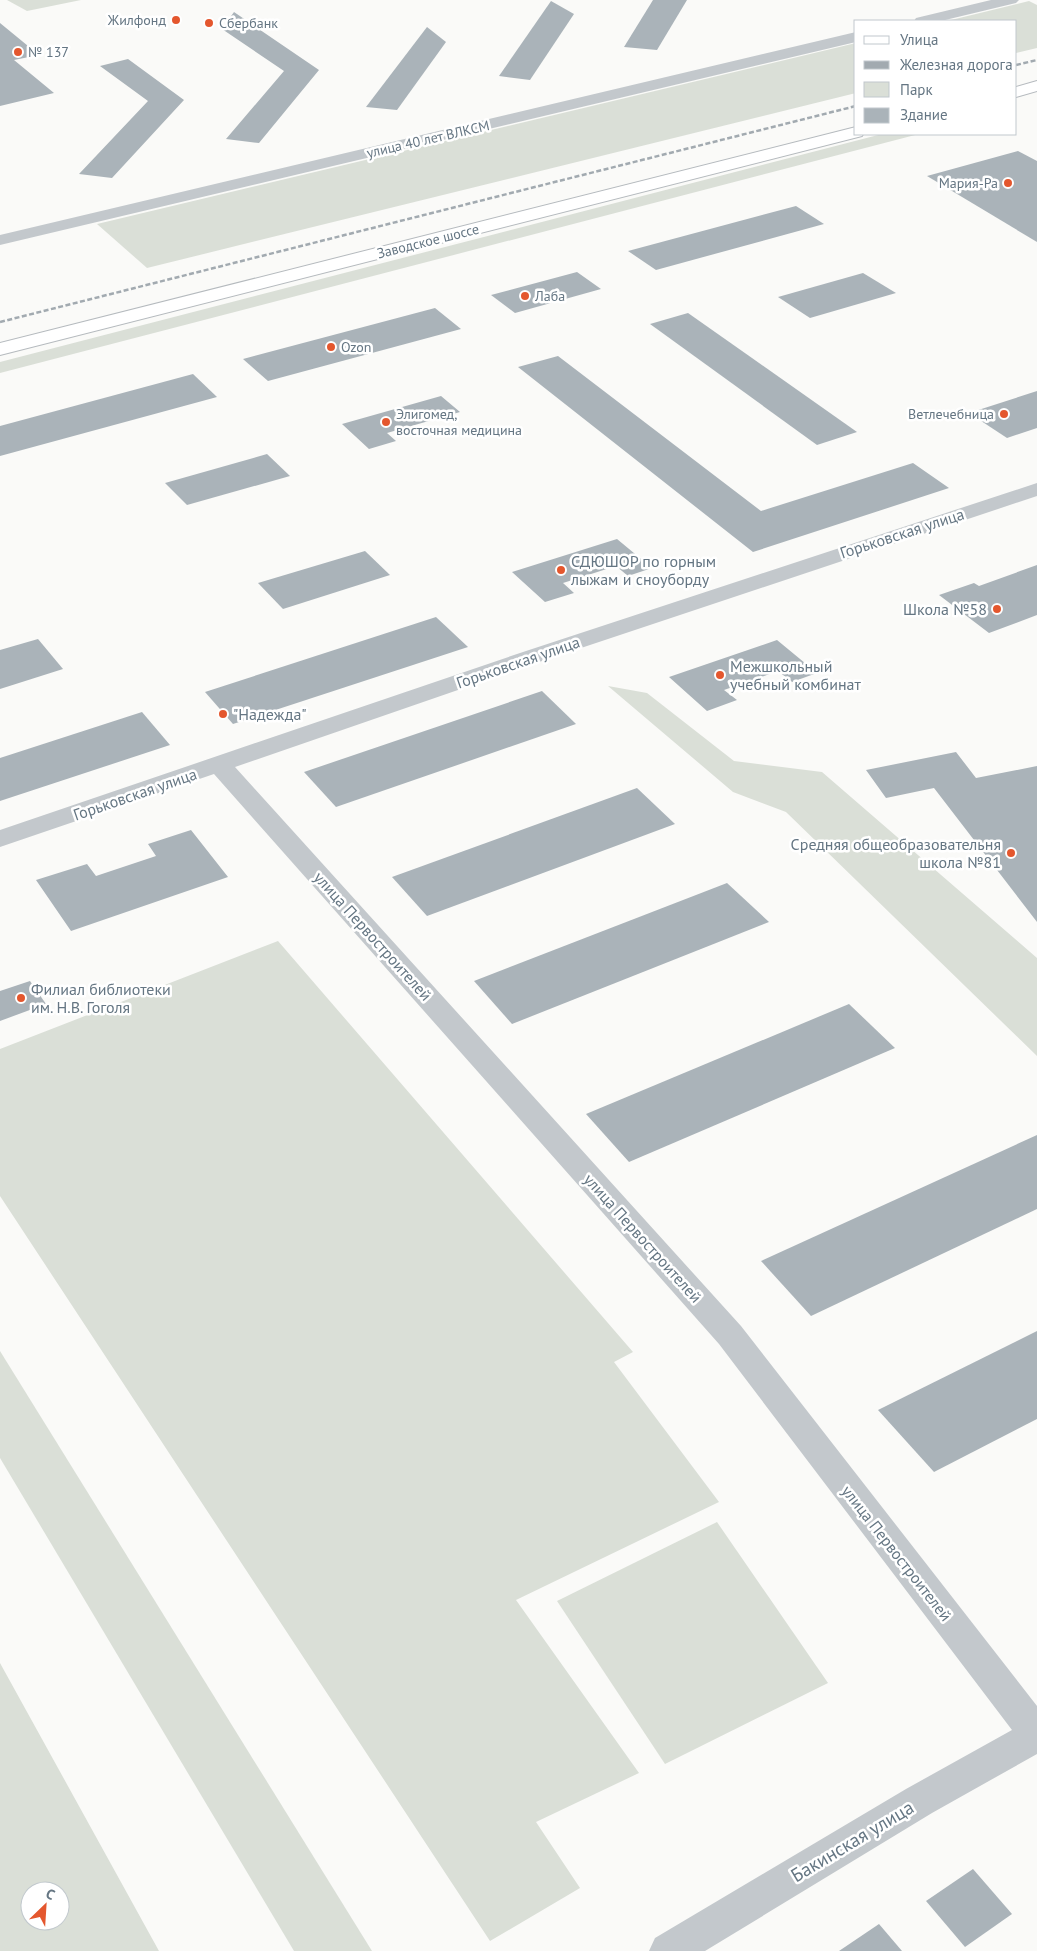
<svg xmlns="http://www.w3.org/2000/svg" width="1037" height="1951" font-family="'PT Sans',sans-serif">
	<rect width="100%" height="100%" fill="#fafaf8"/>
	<!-- green -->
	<g fill="#dadfd7" fill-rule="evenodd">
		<path d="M7,0H81L27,11Z"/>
		<path d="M1029,1L1037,5V48L1016,53V21H947Z"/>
		<path d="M856,43V93L147,268L97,224Z"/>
		<path d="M882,134H919L0,373V362Z"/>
		<path d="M608,686L647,693L734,761L822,772L1037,958V1056L786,812L733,792Z"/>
		<path d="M278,941L633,1352L614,1362L719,1502L516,1600L639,1773L536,1822L580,1888L490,1941L0,1196V1049Z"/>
		<path d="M0,1351L372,1951H294L0,1458Z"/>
		<path d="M717,1522L828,1683L665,1764L557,1601Z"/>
		<path d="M0,1663L159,1951H0ZM30,1891H60V1921H30Z"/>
	</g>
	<!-- building -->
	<g fill="#aab3b9">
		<path d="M653,0H687L657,50L624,47Z"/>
		<path d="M551,1L574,14L530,80L499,76Z"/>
		<path d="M234,12L319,70L259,143L226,139L284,71L222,29Z"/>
		<path d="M0,23L39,55L14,60L54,93L0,106Z"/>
		<path d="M427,27L446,42L397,110L366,107Z"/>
		<path d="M128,59L184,100L112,178L79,174L148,101L100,66Z"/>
		<path d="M1018,151L1037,161V242L927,176Z"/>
		<path d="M796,206L824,224L656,270L628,251Z"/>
		<path d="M577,272L601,289L515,313L491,295Z"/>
		<path d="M863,273L896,293L810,318L778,297Z"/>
		<path d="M435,308L461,329L268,381L243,359Z"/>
		<path d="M688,313L752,358L857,432L817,445L650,324Z"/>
		<path d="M558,356L761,511L913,463L949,488L753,552L518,367Z"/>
		<path d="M193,374L217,397L0,456V426Z"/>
		<path d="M1037,391V428L1007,438L969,413Z"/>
		<path d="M441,396L460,412L387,433L396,441L369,449L342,424Z"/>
		<path d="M267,454L290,476L187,505L165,483Z"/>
		<path d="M617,539L652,568L628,576L616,566L563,583L574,593L545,602L512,572Z"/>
		<path d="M365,551L390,575L283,609L258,583Z"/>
		<path d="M1037,565V615L989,633L939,595L974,583L979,586Z"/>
		<path d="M436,617L468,647L233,724L205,692Z"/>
		<path d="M38,639L63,669L0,689V650Z"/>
		<path d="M777,640L817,673L792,682L778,671L724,690L737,700L707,711L669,677Z"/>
		<path d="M542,691L576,724L336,807L304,772Z"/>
		<path d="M142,712L170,745L0,801V758Z"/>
		<path d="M956,752L976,778L1037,766V922L934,788L886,798L866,770Z"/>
		<path d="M637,788L675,824L427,916L392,877Z"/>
		<path d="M191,830L228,877L71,931L36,880L87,864L96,876L156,856L148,844Z"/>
		<path d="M727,883L769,922L512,1024L474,981Z"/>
		<path d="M30,981L46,1004L0,1021V991Z"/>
		<path d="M849,1004L895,1048L629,1162L586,1114Z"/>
		<path d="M1037,1135V1209L811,1316L761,1261Z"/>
		<path d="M1037,1331V1419L934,1472L878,1410Z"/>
		<path d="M973,1869L1012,1914L965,1947L926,1901Z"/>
		<path d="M879,1924L902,1951H839Z"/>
	</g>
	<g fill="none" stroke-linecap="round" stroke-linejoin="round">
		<!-- major casing -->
		<g stroke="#b5babe" stroke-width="2">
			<g id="major">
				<path d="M1037,81V91L1016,97V87Z"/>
				<path d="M856,127V134H863L862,136L0,355V343Z"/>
			</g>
		</g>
		<!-- minor -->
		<g fill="#c3c8cc" fill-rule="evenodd">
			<path d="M991,0H1019L1016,3L941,21H914L916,18Z"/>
			<path d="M856,32V42L0,245V235Z"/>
			<path d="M1037,483V496L539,662L235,767L741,1326L1037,1706V1754L932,1813L705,1951H649L655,1938L906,1789L1012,1730L719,1344L214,774L0,847V830L523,652Z"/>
		</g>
		<!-- major -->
		<use href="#major" fill="#fff" fill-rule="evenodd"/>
		<!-- rail -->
		<g stroke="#a2aab0" stroke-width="2.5" stroke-dasharray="5 2.5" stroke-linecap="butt">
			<path d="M1016,65L1037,60"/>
			<path d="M0,322L856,106"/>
		</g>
	</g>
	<!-- markers -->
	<g fill="#e4572e" stroke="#fff" stroke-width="2">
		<circle cx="176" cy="20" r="5"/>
		<circle cx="209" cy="23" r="5"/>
		<circle cx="18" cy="52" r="5"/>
		<circle cx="1008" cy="183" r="5"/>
		<circle cx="525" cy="296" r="5"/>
		<circle cx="331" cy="347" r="5"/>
		<circle cx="1004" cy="414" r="5"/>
		<circle cx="386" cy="422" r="5"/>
		<circle cx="561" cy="570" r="5"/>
		<circle cx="997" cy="609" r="5"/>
		<circle cx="720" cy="675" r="5"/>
		<circle cx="223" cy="714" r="5"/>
		<circle cx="1011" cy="853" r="5"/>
		<circle cx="21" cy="998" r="5"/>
	</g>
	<g text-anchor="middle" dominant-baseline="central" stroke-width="5" stroke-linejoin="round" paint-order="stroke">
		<!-- far-poi labels -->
		<g font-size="14" fill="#657683" stroke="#fff" text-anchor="start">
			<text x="166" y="20" text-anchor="end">Жилфонд</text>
			<text x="219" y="23">Сбербанк</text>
			<text x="28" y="52">№ 137</text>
			<text x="998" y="183" text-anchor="end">Мария-Ра</text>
			<text x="535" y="296">Лаба</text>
			<text x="341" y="347">Ozon</text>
			<text x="396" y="414">Элигомед,<tspan x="396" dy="16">восточная медицина</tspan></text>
			<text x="994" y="414" text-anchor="end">Ветлечебница</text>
		</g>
		<!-- far-street labels -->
		<g font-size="14" fill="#657683" stroke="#fff">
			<text transform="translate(428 139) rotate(-13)">улица 40 лет ВЛКСМ</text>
			<text transform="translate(428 241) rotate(-14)">Заводское шоссе</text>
		</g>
		<!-- street labels -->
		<g font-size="16" fill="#657683" stroke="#fff">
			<text transform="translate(902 533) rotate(-18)">Горьковская улица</text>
			<text transform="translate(518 662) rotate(-19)">Горьковская улица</text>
			<text transform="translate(135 794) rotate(-19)">Горьковская улица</text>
			<text transform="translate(373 936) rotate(48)">улица Первостроителей</text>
			<text transform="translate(643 1238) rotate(48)">улица Первостроителей</text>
			<text transform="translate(897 1553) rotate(52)">улица Первостроителей</text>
		</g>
		<!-- poi labels -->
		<g font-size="16" fill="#657683" stroke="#fff" text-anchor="start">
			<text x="571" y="561">СДЮШОР по горным<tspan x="571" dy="18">лыжам и сноуборду</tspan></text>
			<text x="987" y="609" text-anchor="end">Школа №58</text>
			<text x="730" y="666">Межшкольный<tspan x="730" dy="18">учебный комбинат</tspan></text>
			<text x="233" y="714">"Надежда"</text>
			<text x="1001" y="844" text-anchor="end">Средняя общеобразовательня<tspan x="1001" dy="18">школа №81</tspan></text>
			<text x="31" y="989">Филиал библиотеки<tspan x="31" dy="18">им. Н.В. Гоголя</tspan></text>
		</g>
		<!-- near-street labels -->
		<g font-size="19" fill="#657683" stroke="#fff">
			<text transform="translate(852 1841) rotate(-31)">Бакинская улица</text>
		</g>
	</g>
	<!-- legend -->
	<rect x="854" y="20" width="162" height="115" fill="#ffffff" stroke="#c1c8cd"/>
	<rect x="864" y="36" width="25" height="8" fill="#ffffff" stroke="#c1c8cd"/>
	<text x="900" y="45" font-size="15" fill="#657683">Улица</text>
	<rect x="864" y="61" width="25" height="8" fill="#a2aab0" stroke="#c1c8cd"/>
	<text x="900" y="70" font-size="15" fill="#657683">Железная дорога</text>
	<rect x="864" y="82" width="25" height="15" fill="#dadfd7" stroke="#c1c8cd"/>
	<text x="900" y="95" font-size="15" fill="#657683">Парк</text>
	<rect x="864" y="108" width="25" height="15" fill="#aab3b9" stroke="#c1c8cd"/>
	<text x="900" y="120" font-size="15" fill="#657683">Здание</text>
	<!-- north arrow -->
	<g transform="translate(45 1906) rotate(25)"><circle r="24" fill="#ffffff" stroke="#c1c8cd"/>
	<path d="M0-4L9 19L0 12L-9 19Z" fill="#e4572e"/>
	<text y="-8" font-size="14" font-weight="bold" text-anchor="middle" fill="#657683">С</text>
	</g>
</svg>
